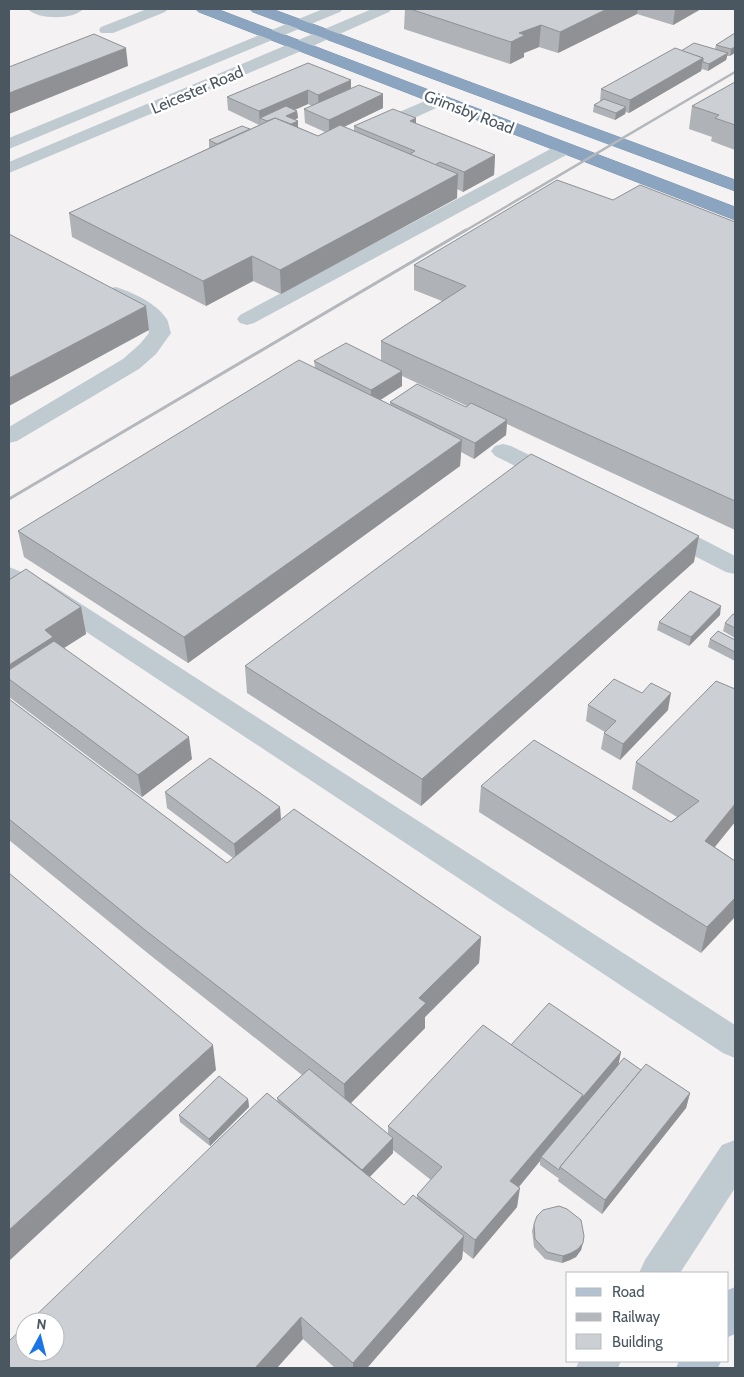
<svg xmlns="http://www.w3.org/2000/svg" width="744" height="1377" font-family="Cabin,sans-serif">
	<rect width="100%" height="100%" fill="#f4f2f2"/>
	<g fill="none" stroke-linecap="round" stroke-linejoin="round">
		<!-- highway casing -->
		<g stroke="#7690ac" stroke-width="1">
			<g id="highway">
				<path d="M196,9H217L735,207V220L199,12Z"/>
				<path d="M250,9H272L735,180V191L253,12Z"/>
			</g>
		</g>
		<!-- minor -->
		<g fill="#c0cad1" fill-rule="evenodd">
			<path d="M28,9H83C74,20 37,20 28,9Z"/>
			<path d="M147,9H168L165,12L113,33H101L99,30L101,27Z"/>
			<path d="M323,9H343L340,12L9,149V138Z"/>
			<path d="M372,9H392L389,12L306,49L9,173V162Z"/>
			<path d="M439,95L445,96L447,100L445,104L381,133L375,134L369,133L366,129L369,125Z"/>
			<path d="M564,144L570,145L573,149L570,153L254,323L247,325L240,323L237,319L240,315L558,145Z"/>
			<path d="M115,287C131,291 157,304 166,318C169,322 169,328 171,333L156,354L139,369L17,441L9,443V427L123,359L140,344L149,333L147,322L142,316L108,297L105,293L108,289Z"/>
			<path d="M503,444L511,446L564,472L568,477L564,482L556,484L548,482L495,456L491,451L495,446Z"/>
			<path d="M664,522L673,524L735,556V574L726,572L655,536L652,530L655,524Z"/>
			<path d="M9,567L47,582L735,1025V1058L723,1053L29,594L9,585Z"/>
			<path d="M735,1140V1188L680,1273H639L645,1260L722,1145Z"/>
			<path d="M579,1361H621L618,1368H576Z"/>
		</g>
		<!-- major -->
		<g fill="#b3c2d0" fill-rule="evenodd">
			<path d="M735,1287V1334L728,1337V1290Z"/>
			<path d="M679,1361H721L718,1368H676Z"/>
		</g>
		<!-- highway -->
		<use href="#highway" fill="#8ba5c0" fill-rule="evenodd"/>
		<!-- rail-far1 -->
		<path stroke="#b4b7bc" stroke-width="2.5" d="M463,232L735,72"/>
		<!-- rail -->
		<path stroke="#b4b7bc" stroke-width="3" d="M9,499L466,230"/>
	</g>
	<!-- wall -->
	<g fill="#afb2b6" fill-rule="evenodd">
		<path d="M405,9H701L673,25L637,14L558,53L539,47L524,53V57L510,64L404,29Z"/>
		<path d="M735,33L730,56H727L726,60L708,71L702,69L701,71L629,113L626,112L625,114L615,120L593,112L594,105L600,102L601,89L681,51L715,49L716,45Z"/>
		<path d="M308,63L351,88L383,94V108L344,127L354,131V126L416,118V124L495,155L494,175L463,192L457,189V198L281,294L253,281L206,306L72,237L69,213L209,148V140L250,129L259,125L228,110L227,97ZM308,104L312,106L304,109L305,123L325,132L318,136L298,127V121L295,120L298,118L297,111L295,110Z"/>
		<path d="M735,82V150L711,141L712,137L689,129L692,106Z"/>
		<path d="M613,200L735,222V530L507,424L506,435L474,459L461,452L460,466L188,663L24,557L18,531L315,367L314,361L381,360V341L442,301L414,290V265ZM402,376L467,406L466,407L390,402V405L380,400L402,386Z"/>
		<path d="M694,562L421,806L247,693L245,666Z"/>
		<path d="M9,580L81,607L86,634L64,648L192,759L142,797L9,697Z"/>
		<path d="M720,615L689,646L657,630L659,622Z"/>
		<path d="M735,615V638L723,631L725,623Z"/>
		<path d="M710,639L735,640V661L708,647Z"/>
		<path d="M735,689V822L715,847L735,861L701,953L479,812L481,786L671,822L677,817L632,789L636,762Z"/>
		<path d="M9,699L227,863L233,858L167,808L165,792L280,807L281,820L481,937L479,963L425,1017V1028L351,1103L388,1134V1126L511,1045L621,1052L618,1065L641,1070L690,1093L686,1108L602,1214L558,1181L559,1177L558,1178L540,1165V1161L519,1187L517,1207L473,1259L463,1251L462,1259L367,1368H335L303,1339L277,1098L302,1075L150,955L9,840ZM393,1150L431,1180L417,1195V1199L404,1205L369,1177L393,1153Z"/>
		<path d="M588,705L668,710L620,760L601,749L604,733L605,732L586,721Z"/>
		<path d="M248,1099L249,1107L210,1146L180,1122L179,1115Z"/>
		<path d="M534,1224L584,1236L581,1250L576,1257L570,1260L562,1263L545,1259L534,1247L532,1231Z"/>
	</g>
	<!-- shaded-wall -->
	<g fill="#8f9194">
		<path d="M607,9H638L637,14L558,53L560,32Z"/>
		<path d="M675,9H701L673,25Z"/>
		<path d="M541,25L539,47L524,53V57L510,64L511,42L519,33Z"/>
		<path d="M735,47V53L730,56L731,49Z"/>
		<path d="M126,48L128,66L9,114V93Z"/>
		<path d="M728,53L726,60L708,71L709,64Z"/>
		<path d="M703,58L701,71L629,113L630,100Z"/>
		<path d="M351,80V94L319,108L318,95Z"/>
		<path d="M308,90V104L268,121L260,118V125L259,111Z"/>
		<path d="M383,94V108L329,134V120Z"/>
		<path d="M626,107L625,114L615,120L616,113Z"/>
		<path d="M297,111L298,118L286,123V116Z"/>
		<path d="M416,118V137L410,121Z"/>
		<path d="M298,121V128H282Z"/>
		<path d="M495,155L494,175L463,192L464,172Z"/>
		<path d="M458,174L457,198L281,294L280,270Z"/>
		<path d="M252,256L253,281L206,306L203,281Z"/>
		<path d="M146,306L149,330L9,406V378Z"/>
		<path d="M402,371V386L371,406V390Z"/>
		<path d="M507,420L506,435L474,459L475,443Z"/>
		<path d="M462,440L460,466L188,663L184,637Z"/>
		<path d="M699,536L694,562L421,806L422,779Z"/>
		<path d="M721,606L720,615L689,646L691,637Z"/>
		<path d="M81,607L86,634L56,653L9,679V665L45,630Z"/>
		<path d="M671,693L668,710L620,760L623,744Z"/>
		<path d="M189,737L192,759L142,797L138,775Z"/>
		<path d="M735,804V822L698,867L705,841Z"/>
		<path d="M280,807L281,823L236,860L234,844Z"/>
		<path d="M735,898V917L701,953L707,927Z"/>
		<path d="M481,937L479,963L425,1017V1028L345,1109L344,1084L419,998Z"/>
		<path d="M213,1045L216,1070L9,1261V1230Z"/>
		<path d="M621,1052L618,1067L541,1157L540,1161L507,1201L510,1181L583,1095Z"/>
		<path d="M690,1093L686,1108L602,1214L605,1200Z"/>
		<path d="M248,1099L249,1107L210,1146L209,1139Z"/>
		<path d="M393,1138V1153L362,1185V1170Z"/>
		<path d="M520,1188L517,1207L473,1259L475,1240Z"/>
		<path d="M464,1236L462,1259L367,1368H353V1363Z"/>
		<path d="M583,1243L581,1250L576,1257L570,1260L562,1263L563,1256Z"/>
		<path d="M301,1317L303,1339L277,1368H255Z"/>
	</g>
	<!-- building -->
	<g fill="#cccfd4" stroke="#8f9194">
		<path d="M410,9H607L560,32L541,25L519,33L525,35L511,42Z"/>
		<path d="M735,33V47L731,49L716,45Z"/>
		<path d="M94,34L126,48L9,93V67Z"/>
		<path d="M694,43L728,53L709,64L703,62V58L681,51Z"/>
		<path d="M675,48L703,58L630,100L601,89Z"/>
		<path d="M308,63L351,80L318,95L308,90L259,111L227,97Z"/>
		<path d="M735,82V125L715,118L719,115L692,106Z"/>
		<path d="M359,85L383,94L329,120L304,109Z"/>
		<path d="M604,99L626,107L616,113L594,105Z"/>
		<path d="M286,106L297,111L286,116L298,121L291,124L275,118L267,121L260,118Z"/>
		<path d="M393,109L416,118L410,121L495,155L464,172L440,162L435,165L410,154L415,151L354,126Z"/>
		<path d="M275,118L318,136L340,125L458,174L280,270L252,256L203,281L69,213Z"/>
		<path d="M242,126L250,129L217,144L209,140Z"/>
		<path d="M557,180L613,200L640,185L735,222V501L381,341L466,286L414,265Z"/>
		<path d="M9,234L146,306L9,378Z"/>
		<path d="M346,343L402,371L371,390L314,361Z"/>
		<path d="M299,360L462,440L184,637L18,531Z"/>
		<path d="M417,384L466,407L471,403L507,420L475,443L390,402Z"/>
		<path d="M531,454L699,536L422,779L245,666Z"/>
		<path d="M26,569L81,607L45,630L53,637L9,665V580Z"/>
		<path d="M690,591L721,606L691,637L659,622Z"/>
		<path d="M733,614L735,615V628L725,623Z"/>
		<path d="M718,631L735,640V652L710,639Z"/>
		<path d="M54,641L189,737L138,775L9,679V670Z"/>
		<path d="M614,679L642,693L651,683L671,693L623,744L604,733L616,721L588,705Z"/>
		<path d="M716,681L735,689V804L705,841L735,861V898L707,927L481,786L534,740L671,822L699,801L636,762Z"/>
		<path d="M9,699L227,863L294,809L481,937L419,998L426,1003L344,1084L145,930L9,819Z"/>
		<path d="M210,758L280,807L234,844L165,792Z"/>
		<path d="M9,873L213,1045L9,1230Z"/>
		<path d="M549,1003L621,1052L582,1098L583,1095L511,1045Z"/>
		<path d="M483,1025L583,1095L510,1181L520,1188L475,1240L417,1195L442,1167L388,1126Z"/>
		<path d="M624,1058L641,1070L560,1167L559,1170L541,1157Z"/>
		<path d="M646,1064L690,1093L605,1200L560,1167Z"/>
		<path d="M309,1069L393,1138L362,1170L277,1098Z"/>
		<path d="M219,1076L248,1099L209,1139L179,1115Z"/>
		<path d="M267,1093L404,1205L413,1195L464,1236L353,1363L301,1317L255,1368H9V1341L25,1326V1352H55V1322H29Z"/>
		<path d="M559,1206L567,1209L581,1220L584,1236L583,1243L578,1249L571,1253L563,1256L547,1252L535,1239L534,1224L537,1216L543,1210Z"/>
	</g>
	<g text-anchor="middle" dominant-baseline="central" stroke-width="5" stroke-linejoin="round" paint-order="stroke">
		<!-- far-street labels -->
		<g font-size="16" fill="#4a5660" stroke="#fff">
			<text transform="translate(197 90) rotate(-23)">Leicester Road</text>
			<text transform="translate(469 112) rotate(21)">Grimsby Road</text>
		</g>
	</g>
	<!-- border -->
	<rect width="744" height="1377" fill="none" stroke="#4a5660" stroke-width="20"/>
	<!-- legend -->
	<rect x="566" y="1272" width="162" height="90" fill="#ffffff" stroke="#b7bbbf"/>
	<rect x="576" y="1288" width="25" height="8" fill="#b3c2d0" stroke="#b7bbbf"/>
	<text x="612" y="1297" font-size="15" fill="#4a5660">Road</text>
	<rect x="576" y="1313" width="25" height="8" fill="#b4b7bc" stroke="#b7bbbf"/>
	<text x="612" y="1322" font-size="15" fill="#4a5660">Railway</text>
	<rect x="576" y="1334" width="25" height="15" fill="#cccfd4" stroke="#b7bbbf"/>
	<text x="612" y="1347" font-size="15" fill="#4a5660">Building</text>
	<!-- north arrow -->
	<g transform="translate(40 1337) rotate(7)"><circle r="24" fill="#ffffff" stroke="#b7bbbf"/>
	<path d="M0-4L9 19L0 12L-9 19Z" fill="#1b75e6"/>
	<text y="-8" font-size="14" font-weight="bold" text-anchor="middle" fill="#4a5660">N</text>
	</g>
</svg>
